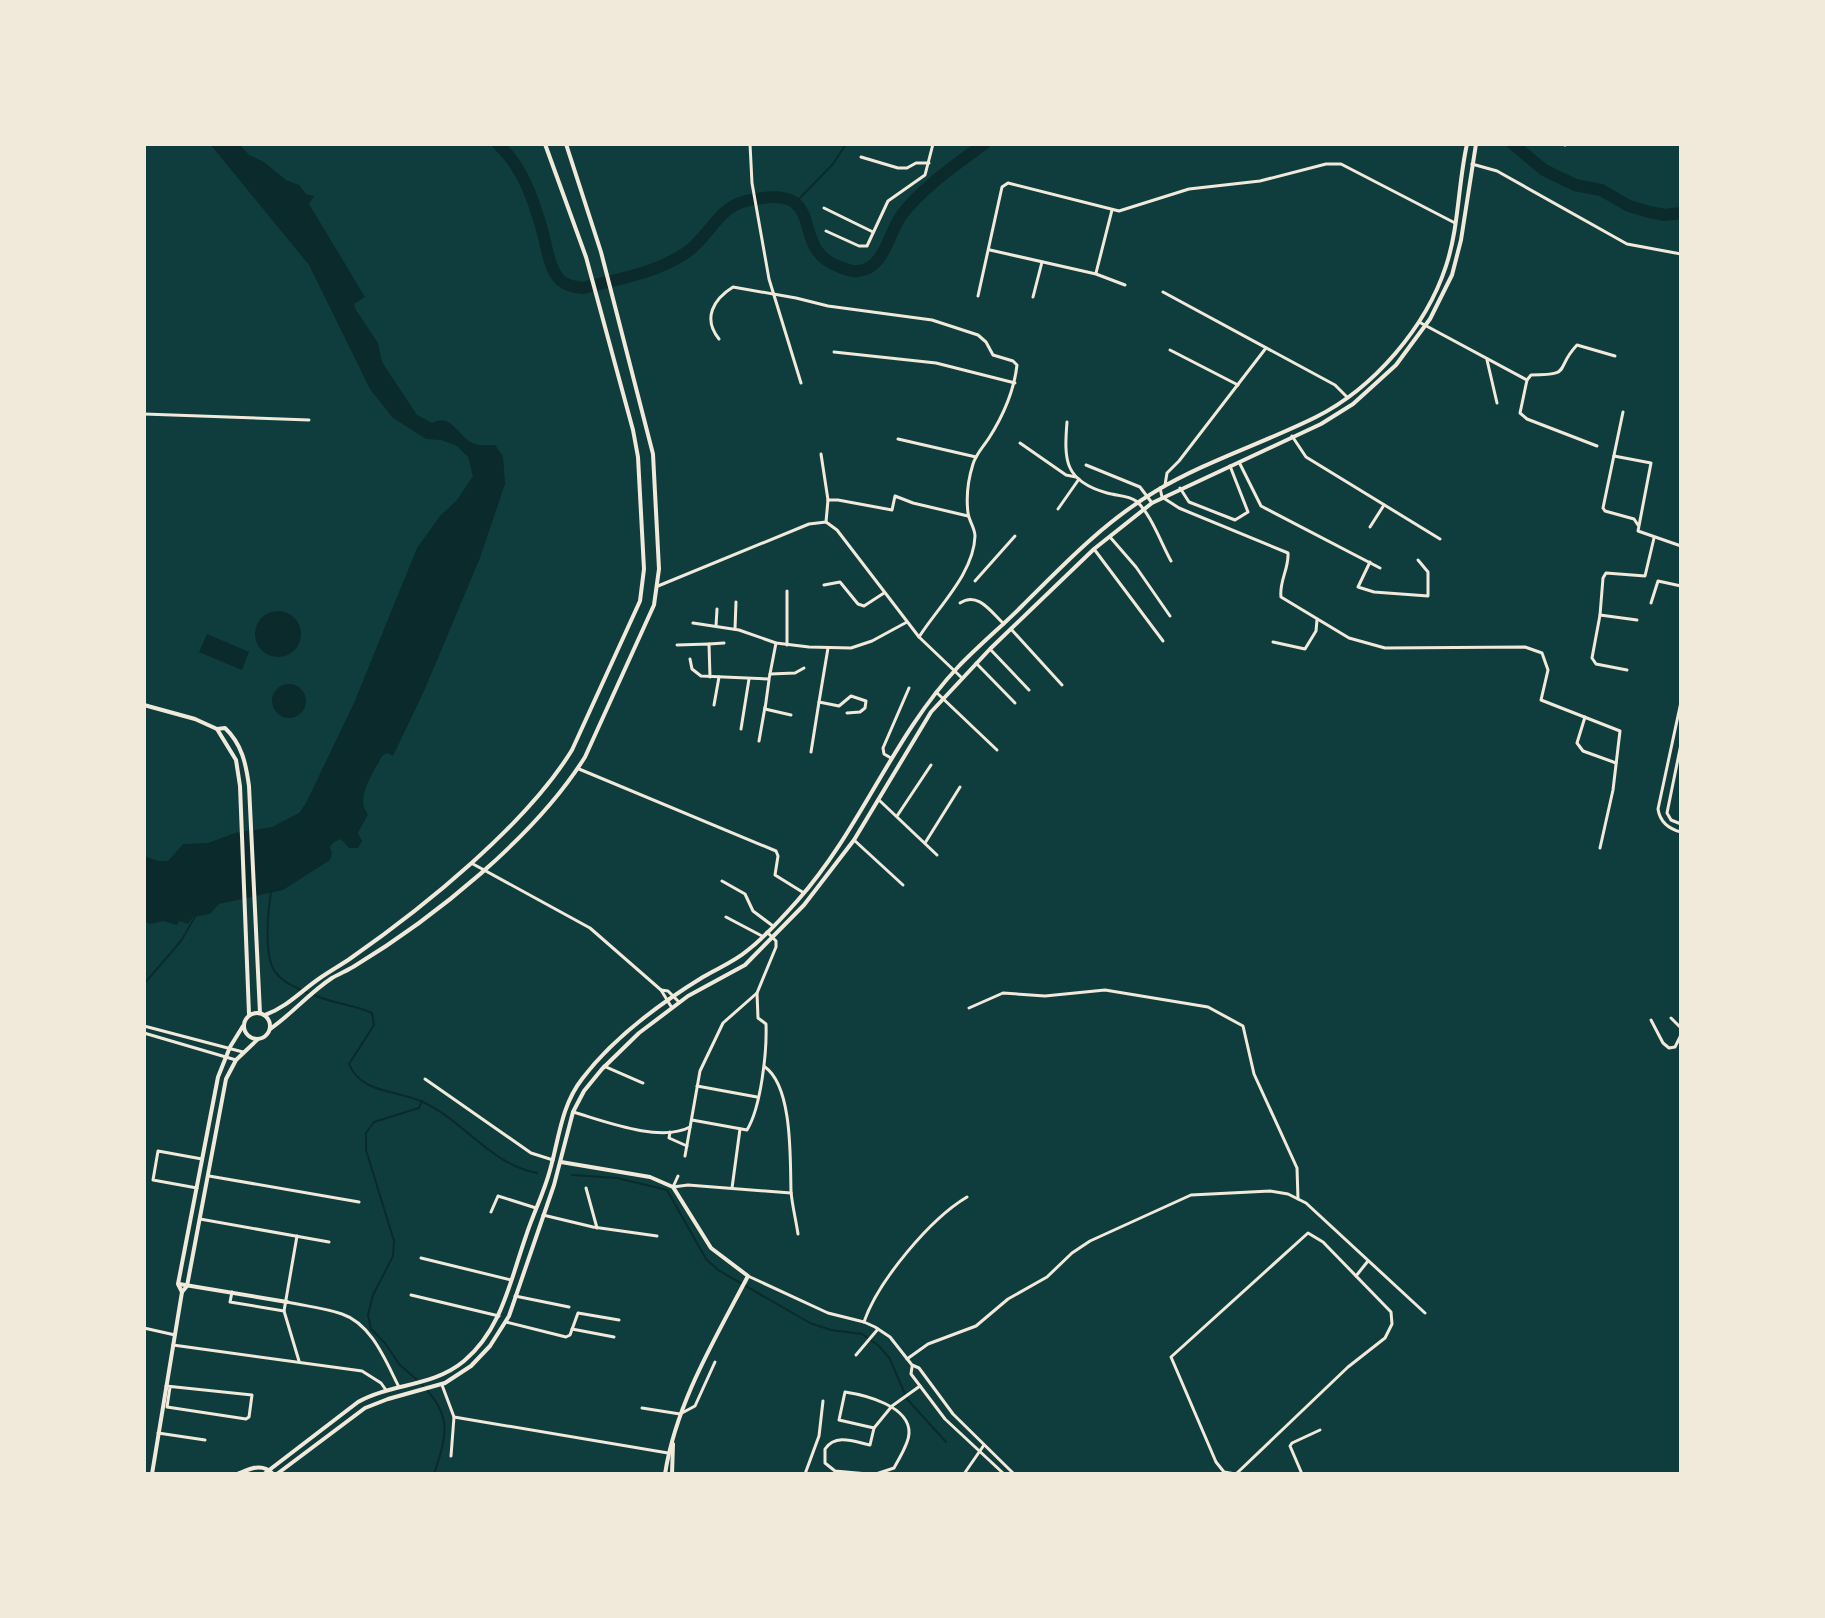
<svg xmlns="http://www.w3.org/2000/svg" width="1825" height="1618" font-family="Figtree,sans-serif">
	<rect width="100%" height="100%" fill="#0f3d3e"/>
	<!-- water -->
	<g fill="#0a2a2b">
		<path d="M210,144H239L249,155L264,162L286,180L299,185L306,194L314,196L309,204L365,297L354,304L356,310L378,343L382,362L417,415L432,423C452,412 458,438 475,444C480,446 489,445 495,445L503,456L505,484L480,558L424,691L393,756L387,753L382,756C374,772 354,799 368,814L358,833L362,841L358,848H349L341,839L334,842L330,847L332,853L330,860L283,890L219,904L210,914L193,917L188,924L179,921L177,925L163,921L150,924L144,921V856L158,861H168L183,844L208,843L235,833L272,827L299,813L306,803L354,703L417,548L440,516L457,500L473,476L468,457L457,446L441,440L426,439L393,418L370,389L309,265Z"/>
		<circle cx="278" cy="634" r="23"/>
		<path d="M207,634L249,652L242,670L199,652Z"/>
		<circle cx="289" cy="701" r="17"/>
	</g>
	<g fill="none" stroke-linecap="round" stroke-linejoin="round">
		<!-- stream -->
		<g stroke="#0a2a2b" stroke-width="2">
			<path d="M796,202L833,164L846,144"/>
			<path d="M271,892C268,911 263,957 276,973C284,983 297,988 308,993"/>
			<path d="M144,984L181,941L196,915"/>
			<path d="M314,995C333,1004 354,1004 372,1013L374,1025L349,1064C361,1094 398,1090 423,1102C464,1121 490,1164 537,1173"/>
			<path d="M572,1175L617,1178L667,1190L706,1259L718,1270L810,1323L831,1330L862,1334L879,1346L890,1359L907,1399L946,1442"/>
			<path d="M417,1380L399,1364L385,1343L371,1329L368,1315L373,1295L393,1256L394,1241L366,1150V1133L374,1122L419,1108L422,1101"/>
			<path d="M422,1385C453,1416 447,1435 434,1474"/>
		</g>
		<!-- river -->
		<g stroke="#0a2a2b" stroke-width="12">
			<path d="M498,144C523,167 534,201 543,233C547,248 549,268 560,280C567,286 575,287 583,288C618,279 657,273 687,252C709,237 718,207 746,201C834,180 785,249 840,267C845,269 852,272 858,271C885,268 888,234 901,216C919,190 958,163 984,144"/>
			<path d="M1513,144L1544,170L1575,185L1601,190L1629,206L1649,212L1665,215L1681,213"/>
		</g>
		<!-- minor -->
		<g stroke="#f1e9da" stroke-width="3">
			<path d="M750,144L752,183L769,279L801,383"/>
			<path d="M1565,145V144"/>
			<path d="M861,157L898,168H907L916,163H929"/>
			<path d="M824,208L873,232"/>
			<path d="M826,231L859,246H867L888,201L925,175L933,144"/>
			<path d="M990,250L1096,274L1125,285"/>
			<path d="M1096,273L1112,210"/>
			<path d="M1163,292L1335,385L1347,397"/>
			<path d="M978,296L1002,187L1008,183L1119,211L1189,189L1260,181L1326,164H1341L1455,223"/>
			<path d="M1033,297L1042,262"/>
			<path d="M1419,322L1527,380L1520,413L1527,419L1597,446"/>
			<path d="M719,339C702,318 714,299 733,287L796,298L828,306L932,320L978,335L986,342L993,355L1013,361L1017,365C1014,391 1003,416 989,438C983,447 976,454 973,464C968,480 966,497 968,513C969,521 975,528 975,536C974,573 938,607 919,637"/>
			<path d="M1170,350L1238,385"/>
			<path d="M834,352L936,363L1015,383"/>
			<path d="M1487,360L1497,403"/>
			<path d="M1527,380L1531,375C1574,375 1554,369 1577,345L1615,356"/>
			<path d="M1623,412L1603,508L1605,511L1634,519L1638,525"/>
			<path d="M144,414L309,420"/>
			<path d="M1067,422C1064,460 1064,481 1107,493C1117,496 1128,495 1136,501C1150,512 1162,545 1171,561"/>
			<path d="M1292,436L1306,457L1440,539"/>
			<path d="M898,439L976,457"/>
			<path d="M1020,443L1066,475L1076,477"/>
			<path d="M821,454L828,500"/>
			<path d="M1614,456L1651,463L1638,531L1681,546"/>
			<path d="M1239,462L1261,506L1380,568"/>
			<path d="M1086,465L1140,487L1152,503"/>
			<path d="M1165,485L1167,473L1179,461L1266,348"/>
			<path d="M1160,488L1162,497L1179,508L1288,553C1289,569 1279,581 1281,597L1349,638L1385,648L1525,647L1542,653L1548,670L1541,700L1620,731L1613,790L1600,848"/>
			<path d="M1180,488L1189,502L1235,520L1248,512L1230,466"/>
			<path d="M1058,509L1079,479"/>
			<path d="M826,522L828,500H838L892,510L895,496L913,503L968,516"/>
			<path d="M1370,527L1384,505"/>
			<path d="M1110,537L1136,567L1170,616"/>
			<path d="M1094,549L1163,641"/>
			<path d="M1370,562L1358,587L1374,592L1428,596V572L1418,560"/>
			<path d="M975,581L1015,536"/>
			<path d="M824,585L840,582L858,604L864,606L884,593"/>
			<path d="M658,586L809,524L826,522L837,530L919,637L962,678"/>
			<path d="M787,591V645"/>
			<path d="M960,603C978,591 991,612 1004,624"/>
			<path d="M1651,603L1658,581L1681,586"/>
			<path d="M1600,615L1603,578L1606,573L1645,576L1654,538"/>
			<path d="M693,623L739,630L776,643L809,647L851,648L872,641L907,622"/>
			<path d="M716,626L717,609"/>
			<path d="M735,629L736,602"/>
			<path d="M1011,629L1062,685"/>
			<path d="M1273,642L1305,649L1316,631L1317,620"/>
			<path d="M709,644L724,643"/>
			<path d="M677,645L709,644L710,677"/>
			<path d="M828,648L819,702L839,706L851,696L866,701L865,708L860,712L847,713"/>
			<path d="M990,649L1029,690"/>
			<path d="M690,659L692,669L701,676L769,679L776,643"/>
			<path d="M976,663L1015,703"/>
			<path d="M1627,670L1596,664L1592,658L1600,615L1637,620"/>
			<path d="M770,674L795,673L804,668"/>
			<path d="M769,680L765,709L791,715"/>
			<path d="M936,692L997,750"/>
			<path d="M714,705L719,677"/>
			<path d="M1585,717L1577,743L1583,751L1616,763"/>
			<path d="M741,729L749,679"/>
			<path d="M759,741L765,707"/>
			<path d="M811,752L819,702"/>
			<path d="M891,758L884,754L883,748L909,688"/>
			<path d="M579,769L776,851L778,856L775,875L804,893"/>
			<path d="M879,800L937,855"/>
			<path d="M897,816L931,765"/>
			<path d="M854,840L903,885"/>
			<path d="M925,843L960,787"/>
			<path d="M722,881L745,894L753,911L773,926"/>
			<path d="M726,917L762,936"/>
			<path d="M969,1008L1003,993L1045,996L1105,990L1208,1007L1243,1026L1254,1074L1297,1168L1298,1199"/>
			<path d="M1671,1018L1681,1028"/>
			<path d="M1651,1020L1663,1043L1669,1048L1675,1047L1681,1035"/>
			<path d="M144,1026L243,1052"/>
			<path d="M144,1033L236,1060"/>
			<path d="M604,1066L643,1083"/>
			<path d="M765,1067C793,1087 790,1160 791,1191C792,1205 796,1220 798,1234"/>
			<path d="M425,1079L531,1153L553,1160"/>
			<path d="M697,1086L757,1097"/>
			<path d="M573,1112C604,1121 660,1143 690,1127"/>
			<path d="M692,1120L747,1130C761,1107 767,1052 766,1024L758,1018L757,993L776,947V941L767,932"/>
			<path d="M670,1132L669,1138L687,1146"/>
			<path d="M685,1156L700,1071L723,1023L757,993"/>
			<path d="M209,1176L359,1202"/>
			<path d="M673,1187L688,1185L791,1193"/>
			<path d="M673,1187L678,1176"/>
			<path d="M197,1188L153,1180L158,1151L202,1159"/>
			<path d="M586,1188L597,1228"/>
			<path d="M732,1188L740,1129"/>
			<path d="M491,1212L498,1196L536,1208"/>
			<path d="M543,1215L593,1227L657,1236"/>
			<path d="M200,1219L329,1242"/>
			<path d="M297,1236L284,1311L299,1361"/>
			<path d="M421,1258L511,1280"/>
			<path d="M1356,1276L1368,1261"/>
			<path d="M232,1292L230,1302L284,1311"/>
			<path d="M411,1295L499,1316"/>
			<path d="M515,1296L569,1307"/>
			<path d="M287,1302C305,1306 325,1308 342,1314C372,1324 386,1362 399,1387"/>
			<path d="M506,1322L566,1337L570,1335L578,1313L619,1320"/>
			<path d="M864,1322C878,1281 930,1219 967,1197"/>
			<path d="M144,1328L175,1335"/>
			<path d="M572,1329L614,1337"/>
			<path d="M173,1345L362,1371L381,1383L386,1390"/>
			<path d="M856,1355L878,1329"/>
			<path d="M907,1359L928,1344L976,1326L1008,1299L1047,1277L1072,1253L1090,1241L1191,1195L1270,1191L1288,1194L1306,1203L1425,1313"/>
			<path d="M442,1385L454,1417L668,1453"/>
			<path d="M166,1386L252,1395L249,1417L246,1419L167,1407L170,1387"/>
			<path d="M642,1408L680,1414L695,1406L715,1362"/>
			<path d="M874,1428L892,1406L920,1386"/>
			<path d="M158,1433L205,1440"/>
			<path d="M451,1456L454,1417"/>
			<path d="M805,1474L819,1436L823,1401"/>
			<path d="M868,1474L835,1471L825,1463V1449C836,1433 855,1442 870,1445L874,1428L839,1420L845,1392C865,1395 910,1406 909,1433C909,1444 899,1458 894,1468L876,1474"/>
			<path d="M964,1474L984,1445"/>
			<path d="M1235,1474L1224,1472L1216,1462L1171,1357L1308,1233L1323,1242L1391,1312L1392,1324L1385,1338L1348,1367L1236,1474"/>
			<path d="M1302,1474L1290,1446L1292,1443L1320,1430"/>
		</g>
		<!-- tertiary -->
		<g stroke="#f1e9da" stroke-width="3">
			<path d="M1472,164L1497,171L1627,244L1681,254"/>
			<path d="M1681,702L1658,809C1660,822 1669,829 1681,832"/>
			<path d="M1681,744L1667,813L1671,820L1681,824"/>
			<path d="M473,864L590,928L661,990"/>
			<path d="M672,1008L661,990L668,991L679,1002"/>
			<path d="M748,1276L828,1313L864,1322L875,1327L890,1337L912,1365L919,1368L953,1414L1014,1474"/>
			<path d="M912,1367L911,1374L945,1419L1004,1474"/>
		</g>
		<!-- secondary -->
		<g stroke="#f1e9da" stroke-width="4">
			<path d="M144,705L195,719L217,729L225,728C242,744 246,764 249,786L260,1013"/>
			<path d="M217,729L236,760L240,786L249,1014"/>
			<circle cx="257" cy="1026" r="13"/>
			<path d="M265,1015C287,1007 301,991 320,978C330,971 341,965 351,958C424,907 526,825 572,750L640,601L644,569L638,457L633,430L586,257L545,144"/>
			<path d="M270,1029C292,1014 309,993 332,978C339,974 346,971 353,967C434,918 535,837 585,757L654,605L659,569L653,454L601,252L566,144"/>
			<path d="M561,1162L650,1177L673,1187L711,1248L748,1276C715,1339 676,1403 665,1474"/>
			<path d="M179,1284L287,1302"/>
			<path d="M182,1292L178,1284L218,1077L230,1047L243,1026"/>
			<path d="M182,1292L187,1286L226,1079L236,1060L258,1039"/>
			<path d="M152,1474L182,1292"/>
			<path d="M237,1474C250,1469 262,1462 273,1474"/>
			<path d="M672,1474L673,1444"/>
		</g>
		<!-- primary -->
		<g stroke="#f1e9da" stroke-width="4">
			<path d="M264,1474L358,1402C392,1383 433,1387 464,1361C502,1329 510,1281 526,1236C533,1214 544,1193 550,1170C559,1139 561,1106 582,1079C613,1038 659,1004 703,977C718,968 734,962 748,950C766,936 783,917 798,900C861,829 893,736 958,667C978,646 1001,627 1022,606C1063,565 1105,521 1156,491C1206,461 1264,443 1316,417C1374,388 1426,327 1446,266C1459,227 1458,184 1467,144"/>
			<path d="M277,1474L365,1408L388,1399L445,1383L471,1366L490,1346L509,1316L554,1185L573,1112L584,1091L602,1069L639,1033L688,996L745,965L804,905L854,840L931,712L990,649L1094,549L1152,503L1321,424L1353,404L1396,365L1430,319L1452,275L1461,240L1476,144"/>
		</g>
	</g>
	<!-- border -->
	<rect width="1825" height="1618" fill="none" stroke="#f1e9da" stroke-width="292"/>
</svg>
